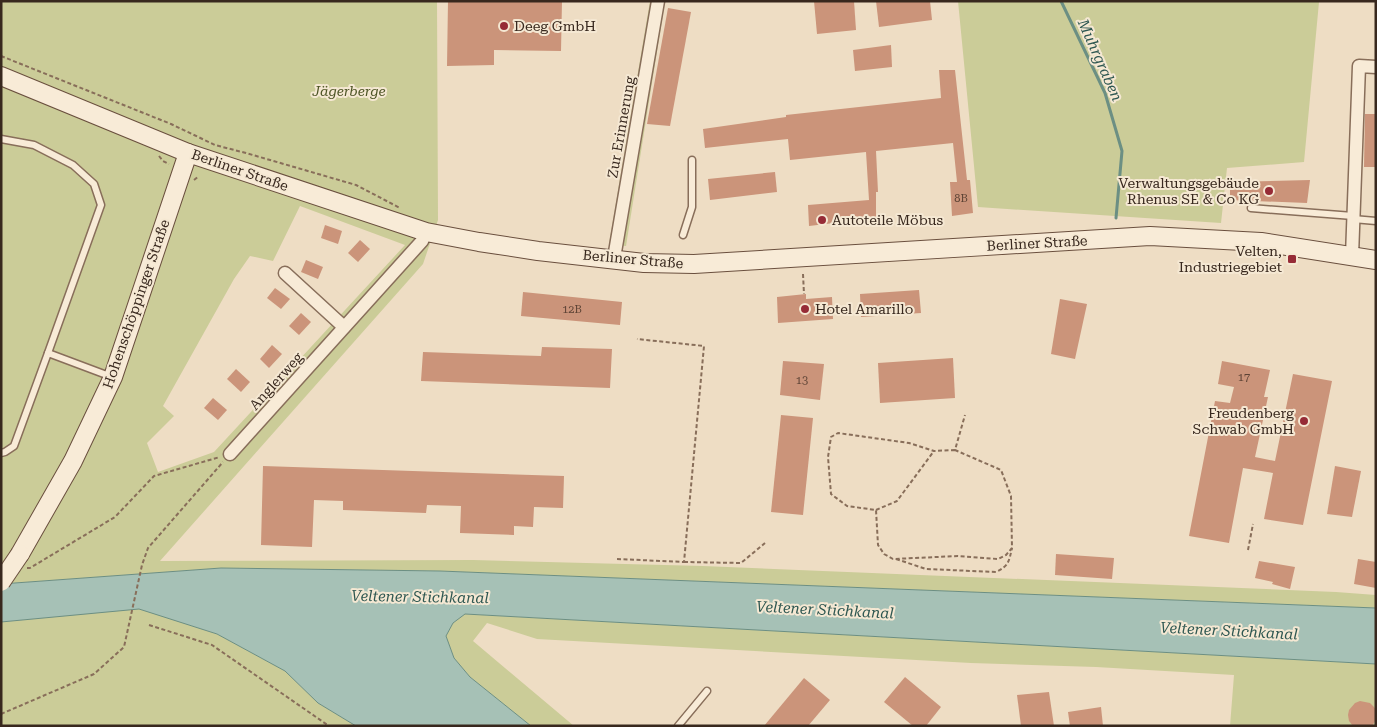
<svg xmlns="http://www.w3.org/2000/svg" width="1377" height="727" font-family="'Roboto Serif',serif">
	<rect width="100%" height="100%" fill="#eeddc4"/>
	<!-- green -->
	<g fill="#cbcc98" fill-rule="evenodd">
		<path d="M1,1H437L438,220L423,264L160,561L473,560L703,566L1336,592L1376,595V608L440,571L221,568L1,584ZM300,206L405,245L214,452L158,472L147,443L174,416L163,406L234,279L250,256L273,261Z"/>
		<path d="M650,1H665L626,246L609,244Z"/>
		<path d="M958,1L1319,2L1304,162L1227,168L1221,223L978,207Z"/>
		<path d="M139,608L217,634L285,671L318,703L356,726H1V622Z"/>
		<path d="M465,614L1376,664V726H1230L1234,675L1096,667L971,663L537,639L487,623L473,641L574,726H531L470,677L454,658L446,636L453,623Z"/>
	</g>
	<!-- water -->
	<path fill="#a6c1b6" stroke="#6c8f83" d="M221,568L440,571L1376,608V664L465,614L453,623L446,636L454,658L470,677L531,726H356L318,703L285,671L217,634L139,609L1,622V584Z"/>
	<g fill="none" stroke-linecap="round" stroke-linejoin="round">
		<!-- stream -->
		<path stroke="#6c8f83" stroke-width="3" d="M1061,1L1105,93L1122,151L1116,218"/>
	</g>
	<!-- building -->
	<g fill="#cb947a">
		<path d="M448,1H562L561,51L494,50V65L447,66Z"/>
		<path d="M814,1H854L856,30L817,34Z"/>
		<path d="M876,1H930L932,20L879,27Z"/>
		<path d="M668,8L691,12L670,126L647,124Z"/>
		<path d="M891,45L892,67L855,71L853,50Z"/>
		<path d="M939,70H955L967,180H970L973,213L952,216L950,182H957L953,143L876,151L878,192H876V218L809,226L808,205L869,200L866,152L790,160L788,139L705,148L703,129L786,117V115L941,98Z"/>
		<path d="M1365,114H1376V167H1364Z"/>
		<path d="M775,172L777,192L710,200L708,179Z"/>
		<path d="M1310,180L1307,203L1230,200V182Z"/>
		<path d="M325,225L342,231L338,244L321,238Z"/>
		<path d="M360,240L370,249L358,262L348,253Z"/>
		<path d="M306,260L323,267L318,279L301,272Z"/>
		<path d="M275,288L290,299L281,309L267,298Z"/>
		<path d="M919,290L921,313L861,317L860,294Z"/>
		<path d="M523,292L622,302L620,325L521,316Z"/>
		<path d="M806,294V299L832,297L833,319L778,323L777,297Z"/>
		<path d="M1060,299L1087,304L1075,359L1051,354Z"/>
		<path d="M301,313L311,322L299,335L289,326Z"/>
		<path d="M272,345L282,354L269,368L260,359Z"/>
		<path d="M542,347L612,349L610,388L421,381L423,352L541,356Z"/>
		<path d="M953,358L955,398L880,403L878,363Z"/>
		<path d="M783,361L824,364L820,400L780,395Z"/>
		<path d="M1222,361L1270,370L1264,397H1268L1255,457L1275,461L1293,374L1332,381L1303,525L1264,519L1273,473L1243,468L1229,543L1189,536L1215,401L1230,403L1234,387L1218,384Z"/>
		<path d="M236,369L250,382L241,392L227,379Z"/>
		<path d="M213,398L227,410L218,420L204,408Z"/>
		<path d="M781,415L813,418L803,515L771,512Z"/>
		<path d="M263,466L564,476L563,508L534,507L533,527L514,526V535L460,533L461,506L427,505L426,513L343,510V501L314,500L312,547L261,545Z"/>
		<path d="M1335,466L1361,471L1352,517L1327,514Z"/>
		<path d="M1056,554L1114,558L1112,579L1055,575Z"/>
		<path d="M1358,559L1376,562V588L1354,584Z"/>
		<path d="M1259,561L1295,567L1290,589L1272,584L1273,582L1255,578Z"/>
		<path d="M905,677L941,707L926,726H913L884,702Z"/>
		<path d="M804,678L830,700L808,726H764Z"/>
		<path d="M1049,692L1054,726H1021L1017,695Z"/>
		<path d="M1360,701L1370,703L1374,707L1376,710V720L1372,726H1353L1349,721L1348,715L1349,710L1355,703Z"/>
		<path d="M1101,707L1103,726H1070L1068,712Z"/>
	</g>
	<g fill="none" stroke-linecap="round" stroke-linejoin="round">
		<!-- service casing -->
		<g stroke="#886e5a" stroke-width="9">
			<g id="service">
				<path d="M1,139L34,145L73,165L94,184L101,205L48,353"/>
				<path d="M1251,208L1353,216"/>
				<path d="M1353,219L1376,221"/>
				<path d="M683,235L692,207V160"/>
				<path d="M1,453L5,452L14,446L48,353L112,377"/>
				<path d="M678,726L707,691"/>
			</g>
		</g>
		<!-- minor casing -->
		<g stroke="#886e5a" stroke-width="15">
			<g id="minor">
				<path d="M1352,256L1359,66L1376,67"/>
				<path d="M614,258L658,1"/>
				<path d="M285,273L344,327"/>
				<path d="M230,454L422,241L426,232"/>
			</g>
		</g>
		<!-- secondary casing -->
		<g stroke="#6a4f3e" stroke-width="20">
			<g id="secondary">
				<path d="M1,76L188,153L426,232L479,242L538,251L644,263L694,264L1150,236L1261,242L1376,260"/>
				<path d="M20,554L73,461L113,377L188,153"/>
			</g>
		</g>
		<!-- path -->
		<g stroke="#886e5a" stroke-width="2" stroke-dasharray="4 2.5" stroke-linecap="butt">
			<path d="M1,56L171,124L215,145L246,153L356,185L400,208"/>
			<path d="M159,156L163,161L169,164"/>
			<path d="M194,180L199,176"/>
			<path d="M803,274L804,294"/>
			<path d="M955,450L934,451L909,443L838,433L831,437L828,457L831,494L847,506L876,510L878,545L884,554L893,559L958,556L998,559L1006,555L1012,548L1011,496L1001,470L955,450L965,415"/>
			<path d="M876,510L897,501L934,451"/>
			<path d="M1248,550L1253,524"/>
			<path d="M617,559L684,562L704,346L637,339"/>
			<path d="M896,559L926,569L996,572C1009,566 1009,561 1012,548"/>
			<path d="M684,562L741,563L765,543"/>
			<path d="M27,568H30L115,517L154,476L220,457"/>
			<path d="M149,625L212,645L329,726"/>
			<path d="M1,714L94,674L124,647L142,565L148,548L223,462"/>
		</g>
		<!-- service -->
		<use href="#service" stroke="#f8ebd7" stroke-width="6"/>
		<!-- minor -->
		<use href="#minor" stroke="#f8ebd7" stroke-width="12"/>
		<!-- secondary -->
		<use href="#secondary" stroke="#f8ebd7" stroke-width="18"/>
		<!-- secondary-bridge casing -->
		<g stroke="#6a4f3e" stroke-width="20" stroke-linecap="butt">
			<path id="secondary-bridge" d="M1,582L20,554"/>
		</g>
		<!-- secondary-bridge -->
		<use href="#secondary-bridge" stroke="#f8ebd7" stroke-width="18"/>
	</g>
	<!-- markers -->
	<g fill="#962b36" stroke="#f5e8d3" stroke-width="2">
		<circle cx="504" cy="26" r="5"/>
		<circle cx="1269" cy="191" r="5"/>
		<circle cx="822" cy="220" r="5"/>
		<rect x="1287" y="254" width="10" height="10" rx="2.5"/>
		<circle cx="805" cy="309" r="5"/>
		<circle cx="1304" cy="421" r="5"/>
	</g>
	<g text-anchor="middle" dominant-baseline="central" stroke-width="4" stroke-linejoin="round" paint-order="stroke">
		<!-- number labels -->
		<g font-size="11" fill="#5d4335">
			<text x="961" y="198">8B</text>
			<text x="572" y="309">12B</text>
			<text x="1244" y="377">17</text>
			<text x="802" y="380">13</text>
		</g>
		<!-- poi labels -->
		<g font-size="14" fill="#38281e" stroke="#f5e8d3" text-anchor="start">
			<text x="514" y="26">Deeg GmbH</text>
			<text x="1259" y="183" text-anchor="end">Verwaltungsgebäude<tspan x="1259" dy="16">Rhenus SE &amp; Co KG</tspan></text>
			<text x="832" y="220">Autoteile Möbus</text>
			<text x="1282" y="251" text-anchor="end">Velten,<tspan x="1282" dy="16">Industriegebiet</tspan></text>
			<text x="815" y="309">Hotel Amarillo</text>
			<text x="1294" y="413" text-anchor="end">Freudenberg<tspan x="1294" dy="16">Schwab GmbH</tspan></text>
		</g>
		<!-- park labels -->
		<g font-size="14" font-style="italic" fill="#4d5425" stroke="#f5e8d3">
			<text x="349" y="91">Jägerberge</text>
		</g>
		<!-- street labels -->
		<g font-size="14" fill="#38281e" stroke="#f5e8d3">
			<text transform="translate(621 127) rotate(-80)">Zur Erinnerung</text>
			<text transform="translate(240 170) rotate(19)">Berliner Straße</text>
			<text transform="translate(1037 243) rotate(-3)">Berliner Straße</text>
			<text transform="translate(633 259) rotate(5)">Berliner Straße</text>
			<text transform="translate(136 304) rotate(-71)">Hohenschöppinger Straße</text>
			<text transform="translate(276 381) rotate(-48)">Anglerweg</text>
		</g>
		<!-- water labels -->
		<g font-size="15" font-style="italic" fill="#2e5751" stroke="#f5e8d3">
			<text transform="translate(1100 60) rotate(66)">Muhrgraben</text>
			<text transform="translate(420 597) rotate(1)">Veltener Stichkanal</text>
			<text transform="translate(825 610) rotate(3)">Veltener Stichkanal</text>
			<text transform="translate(1229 631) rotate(3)">Veltener Stichkanal</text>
		</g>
	</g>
	<!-- border -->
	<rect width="1377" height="727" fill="none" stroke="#38281e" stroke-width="5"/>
</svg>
